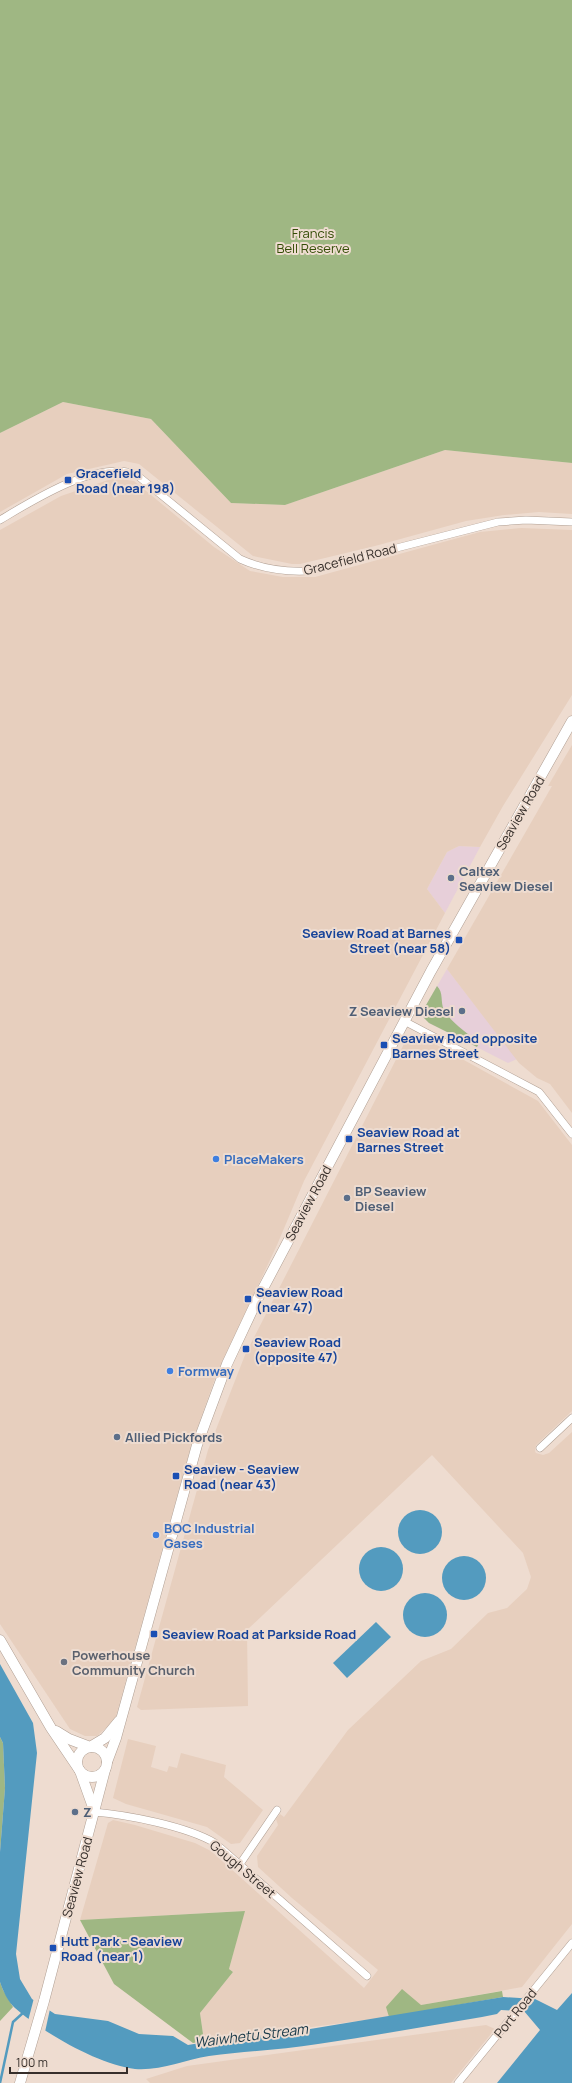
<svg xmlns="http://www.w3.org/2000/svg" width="572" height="2083" font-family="Manrope,sans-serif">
	<rect width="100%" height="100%" fill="#eedcd0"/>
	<!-- commercial -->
	<g fill="#e7cfd9">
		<path d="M459,846L480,847L445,913L427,889L447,852Z"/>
		<path d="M447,969L517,1059L508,1063L429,1023L424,1018L422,1012Z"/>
	</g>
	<!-- built -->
	<g fill="#e7cfbe">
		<path d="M63,402L151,419L231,503L285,505L445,450L572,463V514L539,512L504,515L466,521L375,546L300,564H292L253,556L139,464L124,461L67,474L0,512V433Z"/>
		<path d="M114,478L134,481L214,547L250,571L283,577H315L480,532L521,528L572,530V695L503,806L480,847L459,846L447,852L427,889L445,913L304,1181L277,1245L217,1373L191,1446L115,1720L97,1736H85L70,1729L0,1624V530L61,496Z"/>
		<path d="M572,745V1113L550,1084L537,1078L519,1063L447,969L552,786H548Z"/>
		<path d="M417,1034L538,1101L572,1145V1411L536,1445L535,1451L536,1453L543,1455L549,1453L572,1432V1924L522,1987L421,2005L387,2007L389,2017L204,2041L200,2013L233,1972L229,1969L244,1911L80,1920L108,1823L113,1820L135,1825L195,1843L211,1851L364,1988L378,1970L292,1898L258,1867L257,1856L278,1825L276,1819L280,1814L284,1817L348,1730L421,1661L451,1649L488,1613L507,1608L527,1589L531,1577L523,1553L432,1455L247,1630L248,1706L141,1710L137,1707L208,1450L245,1355L406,1040Z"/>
		<path d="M128,1739L156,1746L151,1767L167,1772L169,1766L177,1768L181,1753L226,1765L224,1777L263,1810L240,1843L231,1844L207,1827L126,1804L113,1798Z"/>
		<path d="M486,2025L495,2029L451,2083H150L146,2079L187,2066Z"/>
	</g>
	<!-- green -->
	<g fill="#9fb783">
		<path d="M0,0H572V463L445,450L285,505L231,503L151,419L63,402L0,433Z"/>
		<path d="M437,986C444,993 440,1002 444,1010C452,1024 467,1032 479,1043L477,1047L429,1023L424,1018L422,1012Z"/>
		<path d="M0,1737L3,1743L5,1788L0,1852Z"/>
		<path d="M245,1911L229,1969L233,1972L200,2013L204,2041L193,2043L114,1984L80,1920Z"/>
		<path d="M0,1982L3,1990L13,2007L0,2021Z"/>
		<path d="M402,1989L421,2005L502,1991L503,1997L389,2017L386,2007Z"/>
	</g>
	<!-- water -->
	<g fill="#539bbf">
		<circle cx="420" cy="1532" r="22"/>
		<circle cx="381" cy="1569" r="22"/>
		<circle cx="464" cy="1578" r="22"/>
		<circle cx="425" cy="1615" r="22"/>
		<path d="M376,1622L391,1637L347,1678L333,1663Z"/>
		<path d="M0,1664L33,1723L37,1753L16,1954L20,1979L32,1999L55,2014L108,2021L139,2034L173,2036L188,2045L224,2039L292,2032L503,1997L535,1999L557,2010L572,1993V2083H497L540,2030L524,2011L501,2010L497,2014L482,2017C427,2026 373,2036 318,2044C282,2050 245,2051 209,2056C185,2060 160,2071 135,2069C99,2065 42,2032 15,2008C8,2002 3,1991 0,1982V1852L5,1788L3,1743L0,1737Z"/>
	</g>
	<!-- pier -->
	<path fill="#eedcd0" d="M34,1998L50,2009L45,2032L28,2021Z"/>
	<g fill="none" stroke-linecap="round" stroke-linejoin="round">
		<!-- stream -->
		<path stroke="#539bbf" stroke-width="2.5" d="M0,2083L13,2022L24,2012"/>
		<!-- street casing -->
		<g stroke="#b09f93" stroke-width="8">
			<g id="street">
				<path d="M0,520C32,501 102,456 138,476L240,559C262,569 283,572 307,571L498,522L526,520L572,522"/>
				<path d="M404,1021L539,1092L572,1134"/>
				<path d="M540,1448L572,1418"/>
				<path d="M94,1812C128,1815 186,1826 215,1843L367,1976"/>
				<path d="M240,1864L277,1810"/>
				<path d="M458,2083L572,1943"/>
			</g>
		</g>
		<!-- secondary casing -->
		<g stroke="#b09f93" stroke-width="11">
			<g id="secondary">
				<path d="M0,1640L51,1728L78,1768"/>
				<path d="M56,1731L69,1739L90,1747L105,1738L119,1721"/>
				<circle cx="92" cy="1762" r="15"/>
				<path d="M107,1762L116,1738L197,1445L227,1364L258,1298L431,971L572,721"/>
				<path d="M80,1771L94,1810"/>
				<path d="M20,2083L44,2001L105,1770"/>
			</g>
		</g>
		<!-- street -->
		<use href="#street" stroke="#fff" stroke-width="7"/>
		<!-- secondary -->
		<use href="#secondary" stroke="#fff" stroke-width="10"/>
	</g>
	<!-- markers -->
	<g fill="#1a4fb4" stroke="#eedcd0" stroke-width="1.5">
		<rect x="64" y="476" width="8" height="8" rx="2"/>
		<rect x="455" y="936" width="8" height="8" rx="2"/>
		<rect x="380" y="1041" width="8" height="8" rx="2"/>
		<rect x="345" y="1135" width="8" height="8" rx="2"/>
		<rect x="244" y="1295" width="8" height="8" rx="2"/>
		<rect x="242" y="1345" width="8" height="8" rx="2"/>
		<rect x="172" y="1472" width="8" height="8" rx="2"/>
		<rect x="150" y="1630" width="8" height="8" rx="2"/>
		<rect x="49" y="1944" width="8" height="8" rx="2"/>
	</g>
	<g fill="#5c6f8a" stroke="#eedcd0" stroke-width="1.5">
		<circle cx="451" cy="878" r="4"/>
		<circle cx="462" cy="1011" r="4"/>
		<circle cx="347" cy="1198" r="4"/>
		<circle cx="117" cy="1437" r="4"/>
		<circle cx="75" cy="1812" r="4"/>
	</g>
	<g fill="#3f7fe0" stroke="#eedcd0" stroke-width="1.5">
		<circle cx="216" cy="1159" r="4"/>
		<circle cx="170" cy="1371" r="4"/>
		<circle cx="156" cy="1535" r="4"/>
	</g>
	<circle fill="#6b7280" stroke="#eedcd0" stroke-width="1.5" cx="64" cy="1662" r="4"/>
	<g text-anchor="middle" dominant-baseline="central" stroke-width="4" stroke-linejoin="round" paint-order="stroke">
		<!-- park labels -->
		<g font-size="13" fill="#344d06" stroke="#eedcd0">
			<text x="313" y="233">Francis<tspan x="313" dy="15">Bell Reserve</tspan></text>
		</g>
		<!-- transit labels -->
		<g font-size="13" font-weight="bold" fill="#164399" stroke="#eedcd0" text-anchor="start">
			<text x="76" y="473">Gracefield<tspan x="76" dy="15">Road (near 198)</tspan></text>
			<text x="451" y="933" text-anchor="end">Seaview Road at Barnes<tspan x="451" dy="15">Street (near 58)</tspan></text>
			<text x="392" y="1038">Seaview Road opposite<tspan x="392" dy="15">Barnes Street</tspan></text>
			<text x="357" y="1132">Seaview Road at<tspan x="357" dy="15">Barnes Street</tspan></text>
			<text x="256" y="1292">Seaview Road<tspan x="256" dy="15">(near 47)</tspan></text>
			<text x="254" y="1342">Seaview Road<tspan x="254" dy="15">(opposite 47)</tspan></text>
			<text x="184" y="1469">Seaview - Seaview<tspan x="184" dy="15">Road (near 43)</tspan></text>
			<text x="162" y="1634">Seaview Road at Parkside Road</text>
			<text x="61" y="1941">Hutt Park - Seaview<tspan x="61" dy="15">Road (near 1)</tspan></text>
		</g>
		<!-- street labels -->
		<g font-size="13" fill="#362f2b" stroke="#eedcd0">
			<text transform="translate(350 559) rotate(-14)">Gracefield Road</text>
			<text transform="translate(520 813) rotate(-60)">Seaview Road</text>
			<text transform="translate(308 1203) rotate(-62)">Seaview Road</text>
			<text transform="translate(243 1869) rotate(40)">Gough Street</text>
			<text transform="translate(77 1877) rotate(-75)">Seaview Road</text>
			<text transform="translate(515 2013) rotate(-51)">Port Road</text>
		</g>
		<!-- service labels -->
		<g font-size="13" font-weight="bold" fill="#4e5e75" stroke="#eedcd0" text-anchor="start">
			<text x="459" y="871">Caltex<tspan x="459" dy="15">Seaview Diesel</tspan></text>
			<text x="454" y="1011" text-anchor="end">Z Seaview Diesel</text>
			<text x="355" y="1191">BP Seaview<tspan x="355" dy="15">Diesel</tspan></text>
			<text x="125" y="1437">Allied Pickfords</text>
			<text x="83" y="1812">Z</text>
		</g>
		<!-- shop labels -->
		<g font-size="13" font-weight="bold" fill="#366cbe" stroke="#eedcd0" text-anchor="start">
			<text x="224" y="1159">PlaceMakers</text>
			<text x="178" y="1371">Formway</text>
			<text x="164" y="1528">BOC Industrial<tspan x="164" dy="15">Gases</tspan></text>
		</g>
		<!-- worship labels -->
		<g font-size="13" font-weight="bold" fill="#5b616d" stroke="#eedcd0" text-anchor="start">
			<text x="72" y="1655">Powerhouse<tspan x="72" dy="15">Community Church</tspan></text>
		</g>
		<!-- water labels -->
		<g font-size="14" font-style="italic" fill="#153646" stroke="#eedcd0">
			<text transform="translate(251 2035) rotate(-7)">Waiwhetū Stream</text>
		</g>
	</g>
	<!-- scale -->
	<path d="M10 2067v6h117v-6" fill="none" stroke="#362f2b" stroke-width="2"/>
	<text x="16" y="2067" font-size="12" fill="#362f2b" stroke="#eedcd0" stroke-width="3" paint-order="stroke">100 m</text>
</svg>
